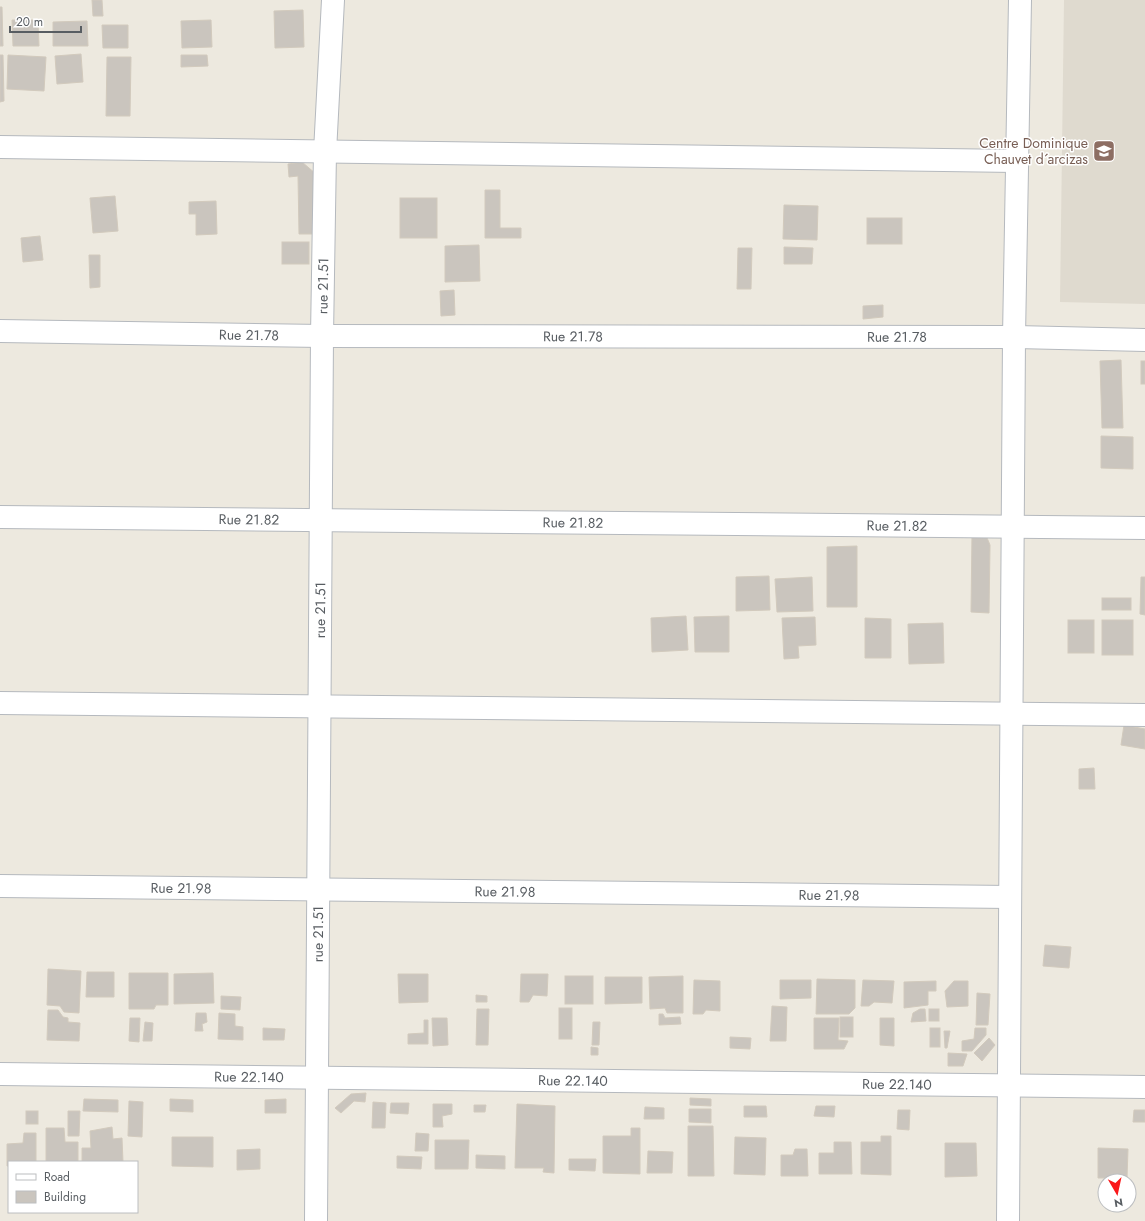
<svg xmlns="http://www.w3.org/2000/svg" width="1145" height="1221" font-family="Jost,sans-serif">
	<rect width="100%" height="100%" fill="#ede9df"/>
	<!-- education -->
	<path fill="#dfdacf" d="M1064,0H1145V304L1060,302Z"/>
	<!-- building -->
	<g fill="#cac5be" stroke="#d2cabd">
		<path d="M92,0H102L103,16H93Z"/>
		<path d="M0,7H2L3,46H0Z"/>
		<path d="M303,10L304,47L275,48L274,11Z"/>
		<path d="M12,20H38L39,46H13Z"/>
		<path d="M211,20L212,47L182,48L181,21Z"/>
		<path d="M87,21L88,46H53V22Z"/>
		<path d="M102,25H128V48H103Z"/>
		<path d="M81,54L83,82L57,84L55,56Z"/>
		<path d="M0,55H3L4,101L0,102Z"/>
		<path d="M8,55L46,57L44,91L7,89Z"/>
		<path d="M181,55H207L208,66L181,67Z"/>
		<path d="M107,57H131L130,116H106Z"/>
		<path d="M302,162L316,174L315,234H299L298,176L289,177L288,164Z"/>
		<path d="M485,190H500V228H521V238H485Z"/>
		<path d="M115,196L118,231L93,233L90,198Z"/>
		<rect x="400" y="198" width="37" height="40"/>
		<path d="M216,201L217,234L196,235V214H189V202Z"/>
		<path d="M784,205L818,206L817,240L783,239Z"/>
		<rect x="867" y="218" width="35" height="26"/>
		<path d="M40,236L43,260L23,262L21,238Z"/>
		<rect x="282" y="242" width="27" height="22"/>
		<path d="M479,245L480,281L445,282V246Z"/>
		<path d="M784,247L813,248L812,264H784Z"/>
		<path d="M738,248H752L751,289H737Z"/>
		<path d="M89,255H100V287L90,288Z"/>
		<path d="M454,290L455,315L441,316L440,291Z"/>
		<path d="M883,305V317L863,319V306Z"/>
		<path d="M1121,360L1123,428H1102L1100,361Z"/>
		<rect x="1141" y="361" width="4" height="23"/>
		<path d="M1101,436L1133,437V469L1101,468Z"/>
		<path d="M972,533H985L990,545L989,613L971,612Z"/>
		<path d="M857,546V607H827V547Z"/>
		<path d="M769,576L770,610L736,611V577Z"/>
		<path d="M812,577L813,611L777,612L775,579Z"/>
		<path d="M1141,577H1145V615L1140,614Z"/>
		<rect x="1102" y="598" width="29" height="12"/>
		<path d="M686,616L688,650L652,652L651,618Z"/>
		<path d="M729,616V652H695L694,617Z"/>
		<path d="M815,617L816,645L798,646L799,658L784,659L782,618Z"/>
		<path d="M865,618L891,619V658H865Z"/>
		<rect x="1068" y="620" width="26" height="33"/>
		<rect x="1102" y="620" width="31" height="35"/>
		<path d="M943,623L944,663L909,664L908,624Z"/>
		<path d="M1124,725L1145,729V749L1121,745Z"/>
		<path d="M1094,768L1095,789H1079V769Z"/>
		<path d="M1045,945L1071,947L1069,968L1043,966Z"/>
		<path d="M48,969L81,971L79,1013L64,1012L60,1006L47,1005Z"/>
		<path d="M87,972H114V997H86Z"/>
		<path d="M129,973H168V1005H156L154,1009H129Z"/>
		<path d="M213,973L214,1003L174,1004V974Z"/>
		<path d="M398,974H428V1002L399,1003Z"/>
		<path d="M521,974H548L547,996L533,995L529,1002H520Z"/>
		<rect x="565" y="976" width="28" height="28"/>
		<path d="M683,976V1013H667L665,1008L650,1009L649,977Z"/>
		<path d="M605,977H642V1003L605,1004Z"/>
		<path d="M817,979L855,980V1008L849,1014H816Z"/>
		<path d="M694,980L720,981V1011L706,1010L703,1014H693Z"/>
		<path d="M780,980H811V998L780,999Z"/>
		<path d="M863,980L894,981L892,1003L874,1002L869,1006H861Z"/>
		<path d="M936,981V991H928V1005L904,1008V982Z"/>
		<path d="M954,981H968V1006L947,1007L945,991Z"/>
		<path d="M977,993L990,994L988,1025H976Z"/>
		<path d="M476,995L487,996V1002H476Z"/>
		<path d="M221,996L241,997L240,1010L221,1009Z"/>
		<path d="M772,1006L787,1007L786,1041H770Z"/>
		<rect x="559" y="1008" width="13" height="31"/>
		<path d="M477,1009H489L488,1045H476Z"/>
		<path d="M920,1009H925L926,1021L911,1022L913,1013Z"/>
		<rect x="929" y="1009" width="10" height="12"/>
		<path d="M48,1010H58L63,1017L68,1018V1022L80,1023L79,1041L47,1040Z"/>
		<path d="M196,1013H206L207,1022L202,1024L203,1031H195Z"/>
		<path d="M219,1013L235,1014V1026L243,1027V1040L218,1039Z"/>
		<path d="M659,1014H663L665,1018L680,1017L681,1024L659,1025Z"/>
		<rect x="840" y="1017" width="13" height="20"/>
		<path d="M130,1018H140L139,1042L129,1041Z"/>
		<path d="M432,1018H447L448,1045L433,1046Z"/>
		<path d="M814,1018H839L838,1040L848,1041L844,1049H814Z"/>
		<path d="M880,1018H894V1046L880,1045Z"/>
		<path d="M424,1020H428V1044H408V1034L424,1033Z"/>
		<path d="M145,1022L153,1023L152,1041H143Z"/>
		<path d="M593,1022H600L599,1045H592Z"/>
		<path d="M263,1028L285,1029L284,1040H263Z"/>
		<rect x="930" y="1028" width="10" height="19"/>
		<path d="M975,1028H986V1035L972,1051H962V1041L974,1039Z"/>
		<path d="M944,1031H950L947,1048H945Z"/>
		<path d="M730,1037L751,1038L750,1049L730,1048Z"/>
		<path d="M989,1038L995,1045L982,1061L974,1053Z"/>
		<path d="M591,1047L598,1048V1055H591Z"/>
		<path d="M948,1053L967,1054L963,1066H948Z"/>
		<path d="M366,1093L365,1102L354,1101L341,1113L335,1108L351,1094Z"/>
		<path d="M690,1098L711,1099V1106L690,1105Z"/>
		<path d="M84,1099L118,1100V1112L83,1111Z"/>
		<path d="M170,1099L193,1100V1112L170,1111Z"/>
		<path d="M286,1099V1113H265V1100Z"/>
		<path d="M129,1101L143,1102L142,1137L128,1136Z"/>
		<path d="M373,1102L386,1103L385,1128H372Z"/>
		<path d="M391,1103H409L408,1114L390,1113Z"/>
		<path d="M433,1104H452V1114L442,1116L443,1127H433Z"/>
		<path d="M517,1104L555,1106L554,1173L543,1172L544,1168H515Z"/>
		<path d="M474,1105H486L485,1112H474Z"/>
		<path d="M744,1106H766L767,1117H744Z"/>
		<path d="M816,1106H835L834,1117L814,1116Z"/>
		<path d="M645,1107L664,1108V1119H644Z"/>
		<path d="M689,1109H711V1123L689,1122Z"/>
		<path d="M898,1110H910L909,1130L897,1129Z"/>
		<path d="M1134,1110H1145V1122H1133Z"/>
		<rect x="26" y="1111" width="12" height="13"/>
		<path d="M68,1111H80L79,1136H68Z"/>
		<path d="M688,1126H713L714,1176H688Z"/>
		<path d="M112,1127L113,1139L122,1138L123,1162H82V1148H91L90,1131Z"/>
		<path d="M46,1128H64L65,1142H78V1162H46Z"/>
		<path d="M631,1128H640V1174L603,1173V1136H631Z"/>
		<path d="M24,1133H36V1162H9V1166H7V1144L23,1143Z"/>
		<path d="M416,1133L429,1134L428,1151H415Z"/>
		<path d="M881,1136H891V1175L861,1174V1142H881Z"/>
		<path d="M172,1137H213V1167L172,1166Z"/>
		<path d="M735,1137L766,1138L765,1175L734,1174Z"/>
		<path d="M435,1140H469L468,1169H435Z"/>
		<path d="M834,1142H851L852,1174H819V1153H834Z"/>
		<path d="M945,1143H976L977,1176L945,1177Z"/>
		<path d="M1098,1148L1128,1149L1127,1178H1098Z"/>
		<path d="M260,1149V1169L237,1170V1150Z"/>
		<path d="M795,1149H807L808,1176H781V1155H793Z"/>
		<path d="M648,1151L673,1152L672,1173H647Z"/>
		<path d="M476,1155L505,1156V1169L476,1168Z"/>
		<path d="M397,1156L422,1157L421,1169L397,1168Z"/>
		<path d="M569,1159H596L595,1171L569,1170Z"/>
	</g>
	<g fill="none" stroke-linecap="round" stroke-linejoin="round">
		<!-- minor casing -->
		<g stroke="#b5b9be" stroke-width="24">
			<g id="minor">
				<path d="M0,147L1016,161"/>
				<path id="s1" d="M0,331L322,336L1014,337L1145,340"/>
				<path id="s2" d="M0,517L1145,528"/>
				<path d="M0,703L1145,715"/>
				<path id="s3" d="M0,886L1010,897"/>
				<path id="s4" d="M0,1074L1145,1087"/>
				<path id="s5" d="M316,1221L322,336L325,152L333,0"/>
				<path d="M1008,1221L1014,337L1020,0"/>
			</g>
		</g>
		<!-- minor -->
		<use href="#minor" stroke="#fff" stroke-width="22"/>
	</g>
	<!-- icons -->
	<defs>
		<g id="school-square" transform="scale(1.15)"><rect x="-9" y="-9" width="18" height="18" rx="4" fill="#8d6e63" stroke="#fff"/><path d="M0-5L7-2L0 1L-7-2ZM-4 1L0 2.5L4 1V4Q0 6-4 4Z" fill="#fff"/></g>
	</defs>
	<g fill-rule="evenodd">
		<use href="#school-square" x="1104" y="151"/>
	</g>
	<g text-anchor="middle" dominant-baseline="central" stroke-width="3" stroke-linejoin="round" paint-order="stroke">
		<!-- education labels -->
		<g font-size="14" fill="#785e54" stroke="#fff" text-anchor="end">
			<text x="1088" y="143">Centre Dominique<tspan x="1088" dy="16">Chauvet d´arcizas</tspan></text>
		</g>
		<!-- street labels -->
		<g font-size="14" fill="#585d62" stroke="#fff">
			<text stroke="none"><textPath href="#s5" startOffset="935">rue 21.51</textPath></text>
			<text stroke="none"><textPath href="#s1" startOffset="249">Rue 21.78</textPath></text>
			<text stroke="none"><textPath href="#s1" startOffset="573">Rue 21.78</textPath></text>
			<text stroke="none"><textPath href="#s1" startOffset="897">Rue 21.78</textPath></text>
			<text stroke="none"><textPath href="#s2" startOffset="249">Rue 21.82</textPath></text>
			<text stroke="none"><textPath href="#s2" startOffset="573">Rue 21.82</textPath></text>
			<text stroke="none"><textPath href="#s2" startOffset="897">Rue 21.82</textPath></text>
			<text stroke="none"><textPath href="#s5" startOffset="611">rue 21.51</textPath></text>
			<text stroke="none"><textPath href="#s3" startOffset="181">Rue 21.98</textPath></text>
			<text stroke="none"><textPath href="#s3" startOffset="505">Rue 21.98</textPath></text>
			<text stroke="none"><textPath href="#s3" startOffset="829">Rue 21.98</textPath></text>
			<text stroke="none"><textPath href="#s5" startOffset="287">rue 21.51</textPath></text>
			<text stroke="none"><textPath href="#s4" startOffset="249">Rue 22.140</textPath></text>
			<text stroke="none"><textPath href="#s4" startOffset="573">Rue 22.140</textPath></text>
			<text stroke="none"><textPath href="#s4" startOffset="897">Rue 22.140</textPath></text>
		</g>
	</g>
	<!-- legend -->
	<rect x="8" y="1161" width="130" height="52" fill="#ffffff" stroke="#bcbec0"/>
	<rect x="16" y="1174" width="20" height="6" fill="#ffffff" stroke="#bcbec0"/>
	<text x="44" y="1181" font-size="12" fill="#585d62">Road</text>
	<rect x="16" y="1191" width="20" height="12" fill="#cac5be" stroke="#bcbec0"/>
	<text x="44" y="1201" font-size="12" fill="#585d62">Building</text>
	<!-- north arrow -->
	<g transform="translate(1117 1193) rotate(171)"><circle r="19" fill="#ffffff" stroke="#bcbec0"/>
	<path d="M0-3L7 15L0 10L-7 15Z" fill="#fa1719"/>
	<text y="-6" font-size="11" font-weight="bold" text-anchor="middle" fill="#585d62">N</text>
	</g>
	<!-- scale -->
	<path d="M10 26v6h71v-6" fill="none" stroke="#585d62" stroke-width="2"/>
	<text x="16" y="26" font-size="12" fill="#585d62" stroke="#ffffff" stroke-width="3" paint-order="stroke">20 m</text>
</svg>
